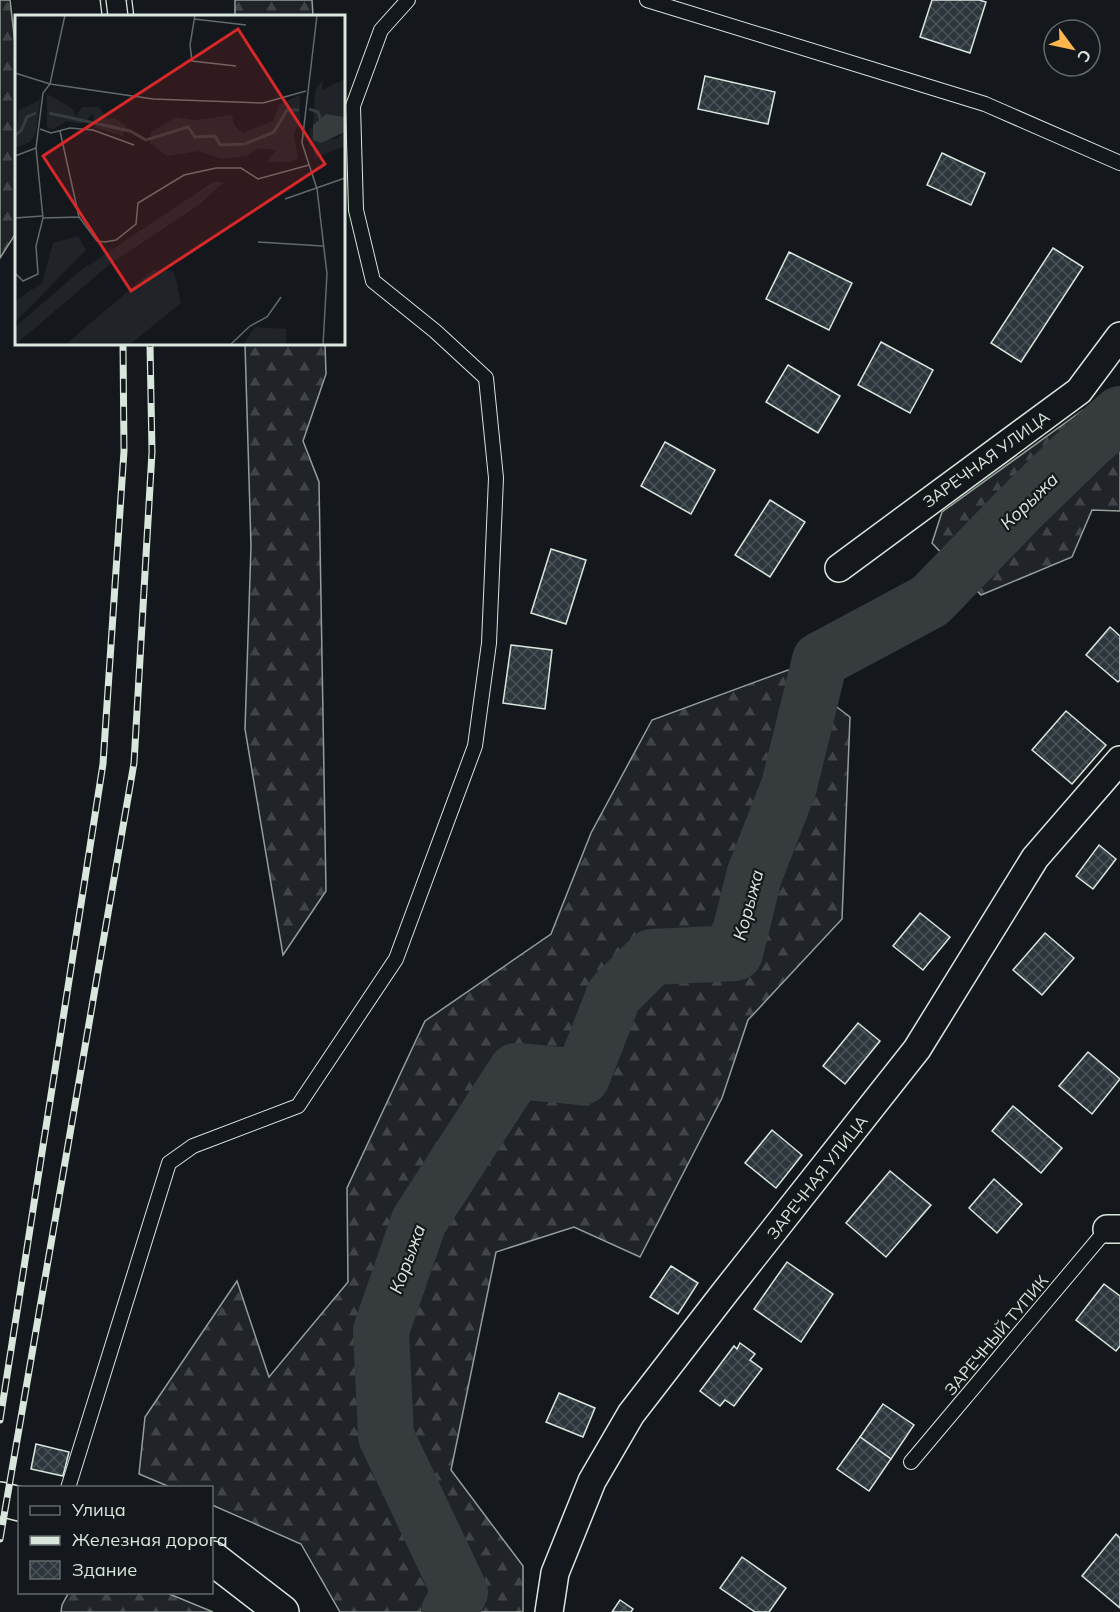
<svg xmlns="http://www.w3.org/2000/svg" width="1120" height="1612" font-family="Mulish,sans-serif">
	<defs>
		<pattern id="forest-firs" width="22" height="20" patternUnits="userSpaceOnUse" patternTransform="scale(1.5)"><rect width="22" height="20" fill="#202428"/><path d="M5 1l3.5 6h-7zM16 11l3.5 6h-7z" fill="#404447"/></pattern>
		<pattern id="building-cross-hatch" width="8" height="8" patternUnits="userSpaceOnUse" patternTransform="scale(1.5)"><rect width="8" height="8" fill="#2c363c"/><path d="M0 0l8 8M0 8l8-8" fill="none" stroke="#4a5358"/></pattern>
	</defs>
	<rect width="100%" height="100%" fill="#14181c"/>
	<!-- forest -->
	<g fill="url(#forest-firs)" stroke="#939e99" stroke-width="1.5">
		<path d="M0,0H10L16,52V233L0,258Z"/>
		<path d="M235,0H312L313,16H235Z"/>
		<path d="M245,344H325L326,374L303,441L319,482L326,891L283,955L245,729L251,546Z"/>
		<path d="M1083,410L1120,426V511L1092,510L1072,557L981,595L932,543L942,512Z"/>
		<path d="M788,670L850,717L842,919L748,1020L722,1098L640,1257L574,1227L496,1252L451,1470L523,1566V1612H340L301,1544L212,1505V1488L170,1487L139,1474L145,1417L237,1281L269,1377L348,1282L347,1188L425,1021L551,934L591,833L652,720Z"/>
		<path d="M69,1592L167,1593L213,1612H61L62,1605Z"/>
	</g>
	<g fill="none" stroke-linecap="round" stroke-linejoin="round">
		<!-- river -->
		<path stroke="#363b3e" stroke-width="56" d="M449,1612L460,1592L386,1436L381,1331L419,1221L516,1071L582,1077L614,995L652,957L735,953L754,876L789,786L820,660L930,601L1020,508L1088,442L1120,414"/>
	</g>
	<!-- building -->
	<g fill="url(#building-cross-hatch)" stroke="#d8e6dc" stroke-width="1.5">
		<path d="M932,0H979L986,2L970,53L920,37Z"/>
		<path d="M705,76L775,92L768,124L698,109Z"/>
		<path d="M942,153L985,173L971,205L927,185Z"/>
		<path d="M1053,248L1083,267L1021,362L991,343Z"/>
		<path d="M789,252L852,283L829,330L766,299Z"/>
		<path d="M881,342L933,370L910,413L858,385Z"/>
		<path d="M788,365L840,396L818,433L766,402Z"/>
		<path d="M665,442L715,470L691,514L641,486Z"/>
		<path d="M770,500L805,522L770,577L735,555Z"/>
		<path d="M551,549L586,560L566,624L531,613Z"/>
		<path d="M1110,627L1120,636V680L1118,682L1086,655Z"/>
		<path d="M511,645L552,650L545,709L503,703Z"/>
		<path d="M1066,711L1106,745L1072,784L1032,750Z"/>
		<path d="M1099,845L1116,859L1093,889L1076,876Z"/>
		<path d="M920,913L950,937L923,970L893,946Z"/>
		<path d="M1045,933L1074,958L1042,995L1013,970Z"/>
		<path d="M858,1023L880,1041L845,1084L823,1066Z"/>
		<path d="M1088,1052L1120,1079L1092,1114L1059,1086Z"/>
		<path d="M1013,1106L1062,1148L1041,1173L992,1131Z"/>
		<path d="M772,1130L802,1155L776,1188L745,1163Z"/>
		<path d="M890,1171L931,1205L886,1257L846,1223Z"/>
		<path d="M994,1179L1022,1204L997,1233L969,1208Z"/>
		<path d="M787,1262L833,1294L801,1342L754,1309Z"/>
		<path d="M671,1266L698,1283L678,1314L650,1297Z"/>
		<path d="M1104,1284L1120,1296V1346L1116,1351L1076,1320Z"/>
		<path d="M740,1343L755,1354L750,1360L762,1369L734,1406L725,1400L720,1406L700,1391L734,1346L737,1349Z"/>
		<path d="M559,1393L595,1408L583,1437L546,1422Z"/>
		<path d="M883,1404L914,1425L891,1459L860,1437Z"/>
		<path d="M860,1437L891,1459L869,1491L837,1469Z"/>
		<path d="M36,1444L69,1452L63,1476L31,1469Z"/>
		<path d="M1116,1534L1120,1538V1608L1082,1576Z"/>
		<path d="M742,1557L786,1588L769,1612H755L720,1588Z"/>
		<path d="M620,1600L633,1609L631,1612H612Z"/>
	</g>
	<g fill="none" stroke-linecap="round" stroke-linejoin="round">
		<!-- service casing -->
		<g stroke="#d8e6dc" stroke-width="16">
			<g id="service">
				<path d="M647,0L985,104L1120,163"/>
				<path d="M911,1462L1107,1229"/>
				<path d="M68,1488L169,1163L193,1146L298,1106L396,959L475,746L489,643L496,478L486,378L435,331L373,281L356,210L353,106L381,30L408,0"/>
			</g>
		</g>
		<!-- minor casing -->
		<g stroke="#d8e6dc" stroke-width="30">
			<g id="minor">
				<path d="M839,568L1079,391L1120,336"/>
				<path d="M1107,1229H1120"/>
				<path d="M549,1612L555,1573L592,1481L631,1414L726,1291L917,1049L1035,858L1120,760"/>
			</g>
		</g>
		<!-- secondary casing -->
		<g stroke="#d8e6dc" stroke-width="36">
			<g id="secondary">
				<path d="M0,1499L20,1504"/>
				<path d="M212,1558L282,1612"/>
			</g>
		</g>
		<!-- service -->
		<use href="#service" stroke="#14181c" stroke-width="14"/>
		<!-- minor -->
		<use href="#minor" stroke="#14181c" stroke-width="27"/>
		<!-- secondary -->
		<use href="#secondary" stroke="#14181c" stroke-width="33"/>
		<!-- rail casing -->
		<g stroke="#d8e6dc" stroke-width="7">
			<g id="rail">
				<path d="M103,0L105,16"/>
				<path d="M129,0L131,16"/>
				<path d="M0,1420L103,764L124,451L123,344"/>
				<path d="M0,1539L134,763L152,452L150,344"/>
			</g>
		</g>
		<!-- rail -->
		<use href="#rail" stroke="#14181c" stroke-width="4.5" stroke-dasharray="14" stroke-linecap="butt"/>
	</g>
	<g text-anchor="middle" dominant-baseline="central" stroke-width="4.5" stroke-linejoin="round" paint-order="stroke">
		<!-- street labels -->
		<g font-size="16" fill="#d8e6dc" stroke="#14181c">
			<text transform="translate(986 459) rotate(-36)">ЗАРЕЧНАЯ УЛИЦА</text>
			<text transform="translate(817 1177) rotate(-52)">ЗАРЕЧНАЯ УЛИЦА</text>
			<text transform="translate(996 1335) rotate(-50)">ЗАРЕЧНЫЙ ТУПИК</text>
		</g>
		<!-- water labels -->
		<g font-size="18" font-style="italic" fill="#d8e6dc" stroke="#14181c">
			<text transform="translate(1029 501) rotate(-44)">Корыжа</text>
			<text transform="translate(748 905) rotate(-75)">Корыжа</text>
			<text transform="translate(407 1259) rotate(-70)">Корыжа</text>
		</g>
	</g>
	<!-- overview -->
	<g transform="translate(15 15)">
		<rect width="330" height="330" fill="#14181c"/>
		<path d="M308,64L307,75L330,64V102L311,99L298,110L300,76ZM32,79L57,93L61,101L67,92H84L92,104L99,103L111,111L108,121L80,113L78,99L67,109L51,106L38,114L32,113ZM285,80V107L279,118L283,143L276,147H252L261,135L243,133L232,141L206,144L185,136L152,141L135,128L136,117L161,102L180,105L217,100L219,110L228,118L258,106L264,90ZM25,85L21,118L15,127L0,133L4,95ZM294,113L298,114V125L321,124L330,117V131L300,143ZM198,167H209L185,189L95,249L0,330V312L65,256ZM63,221L71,235L0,307V286L27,268L38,228ZM138,255L159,256L166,288L114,330H50ZM240,312L271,314V330H228Z" fill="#202428"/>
		<path d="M311,99L330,102V117L306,128L298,125V110Z" fill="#363b3e"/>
		<path fill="none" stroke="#363b3e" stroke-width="3" d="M294,94L303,97L308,113M34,98L115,116L131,125L173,112L180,122L200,121L205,130L230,129L259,117L272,95H284M0,120L6,116L12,102L21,98"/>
		<path fill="none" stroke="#626a69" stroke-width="1.5" d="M180,0L175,30L177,46L221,51M302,0L287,128L302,174L312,259L308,330M179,4L231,10M0,58L35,69L138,84L248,88L291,76M25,114L36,118L55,113L78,115L119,130M45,116L64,202L82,226L90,227L101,225L121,209L123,188L169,160L201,153H226L243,164L294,150M0,141L21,133M270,184L330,163M0,203L27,201M28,203L64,202M243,227L308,231M0,258L8,266L23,259L21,231L28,203L21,133L28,78L35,69L50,0M215,330L235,311L252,302L266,282"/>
		<path fill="#d62828" fill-opacity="0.15" stroke="#d62828" stroke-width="3" d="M223,14L310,149L116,276L28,141Z"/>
		<rect width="330" height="330" fill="none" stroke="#d8e6dc" stroke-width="3"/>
	</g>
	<!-- legend -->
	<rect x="18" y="1486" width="195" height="108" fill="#14181c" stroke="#626a69" stroke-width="1.5"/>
	<rect x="30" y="1506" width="30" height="9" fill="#14181c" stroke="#626a69" stroke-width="1.5"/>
	<text x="72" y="1516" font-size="18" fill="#d8e6dc">Улица</text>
	<rect x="30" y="1536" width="30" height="9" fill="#d8e6dc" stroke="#626a69" stroke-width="1.5"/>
	<text x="72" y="1546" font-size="18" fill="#d8e6dc">Железная дорога</text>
	<rect x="30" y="1561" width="30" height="18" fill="url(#building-cross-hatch)" stroke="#626a69" stroke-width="1.5"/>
	<text x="72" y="1576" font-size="18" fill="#d8e6dc">Здание</text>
	<!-- north arrow -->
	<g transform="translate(1072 48) rotate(123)"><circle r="28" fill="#14181c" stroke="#626a69" stroke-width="1.5"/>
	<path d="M0-4.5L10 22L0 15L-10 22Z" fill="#ffb74d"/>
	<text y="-9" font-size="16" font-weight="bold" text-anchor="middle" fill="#d8e6dc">С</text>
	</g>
</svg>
